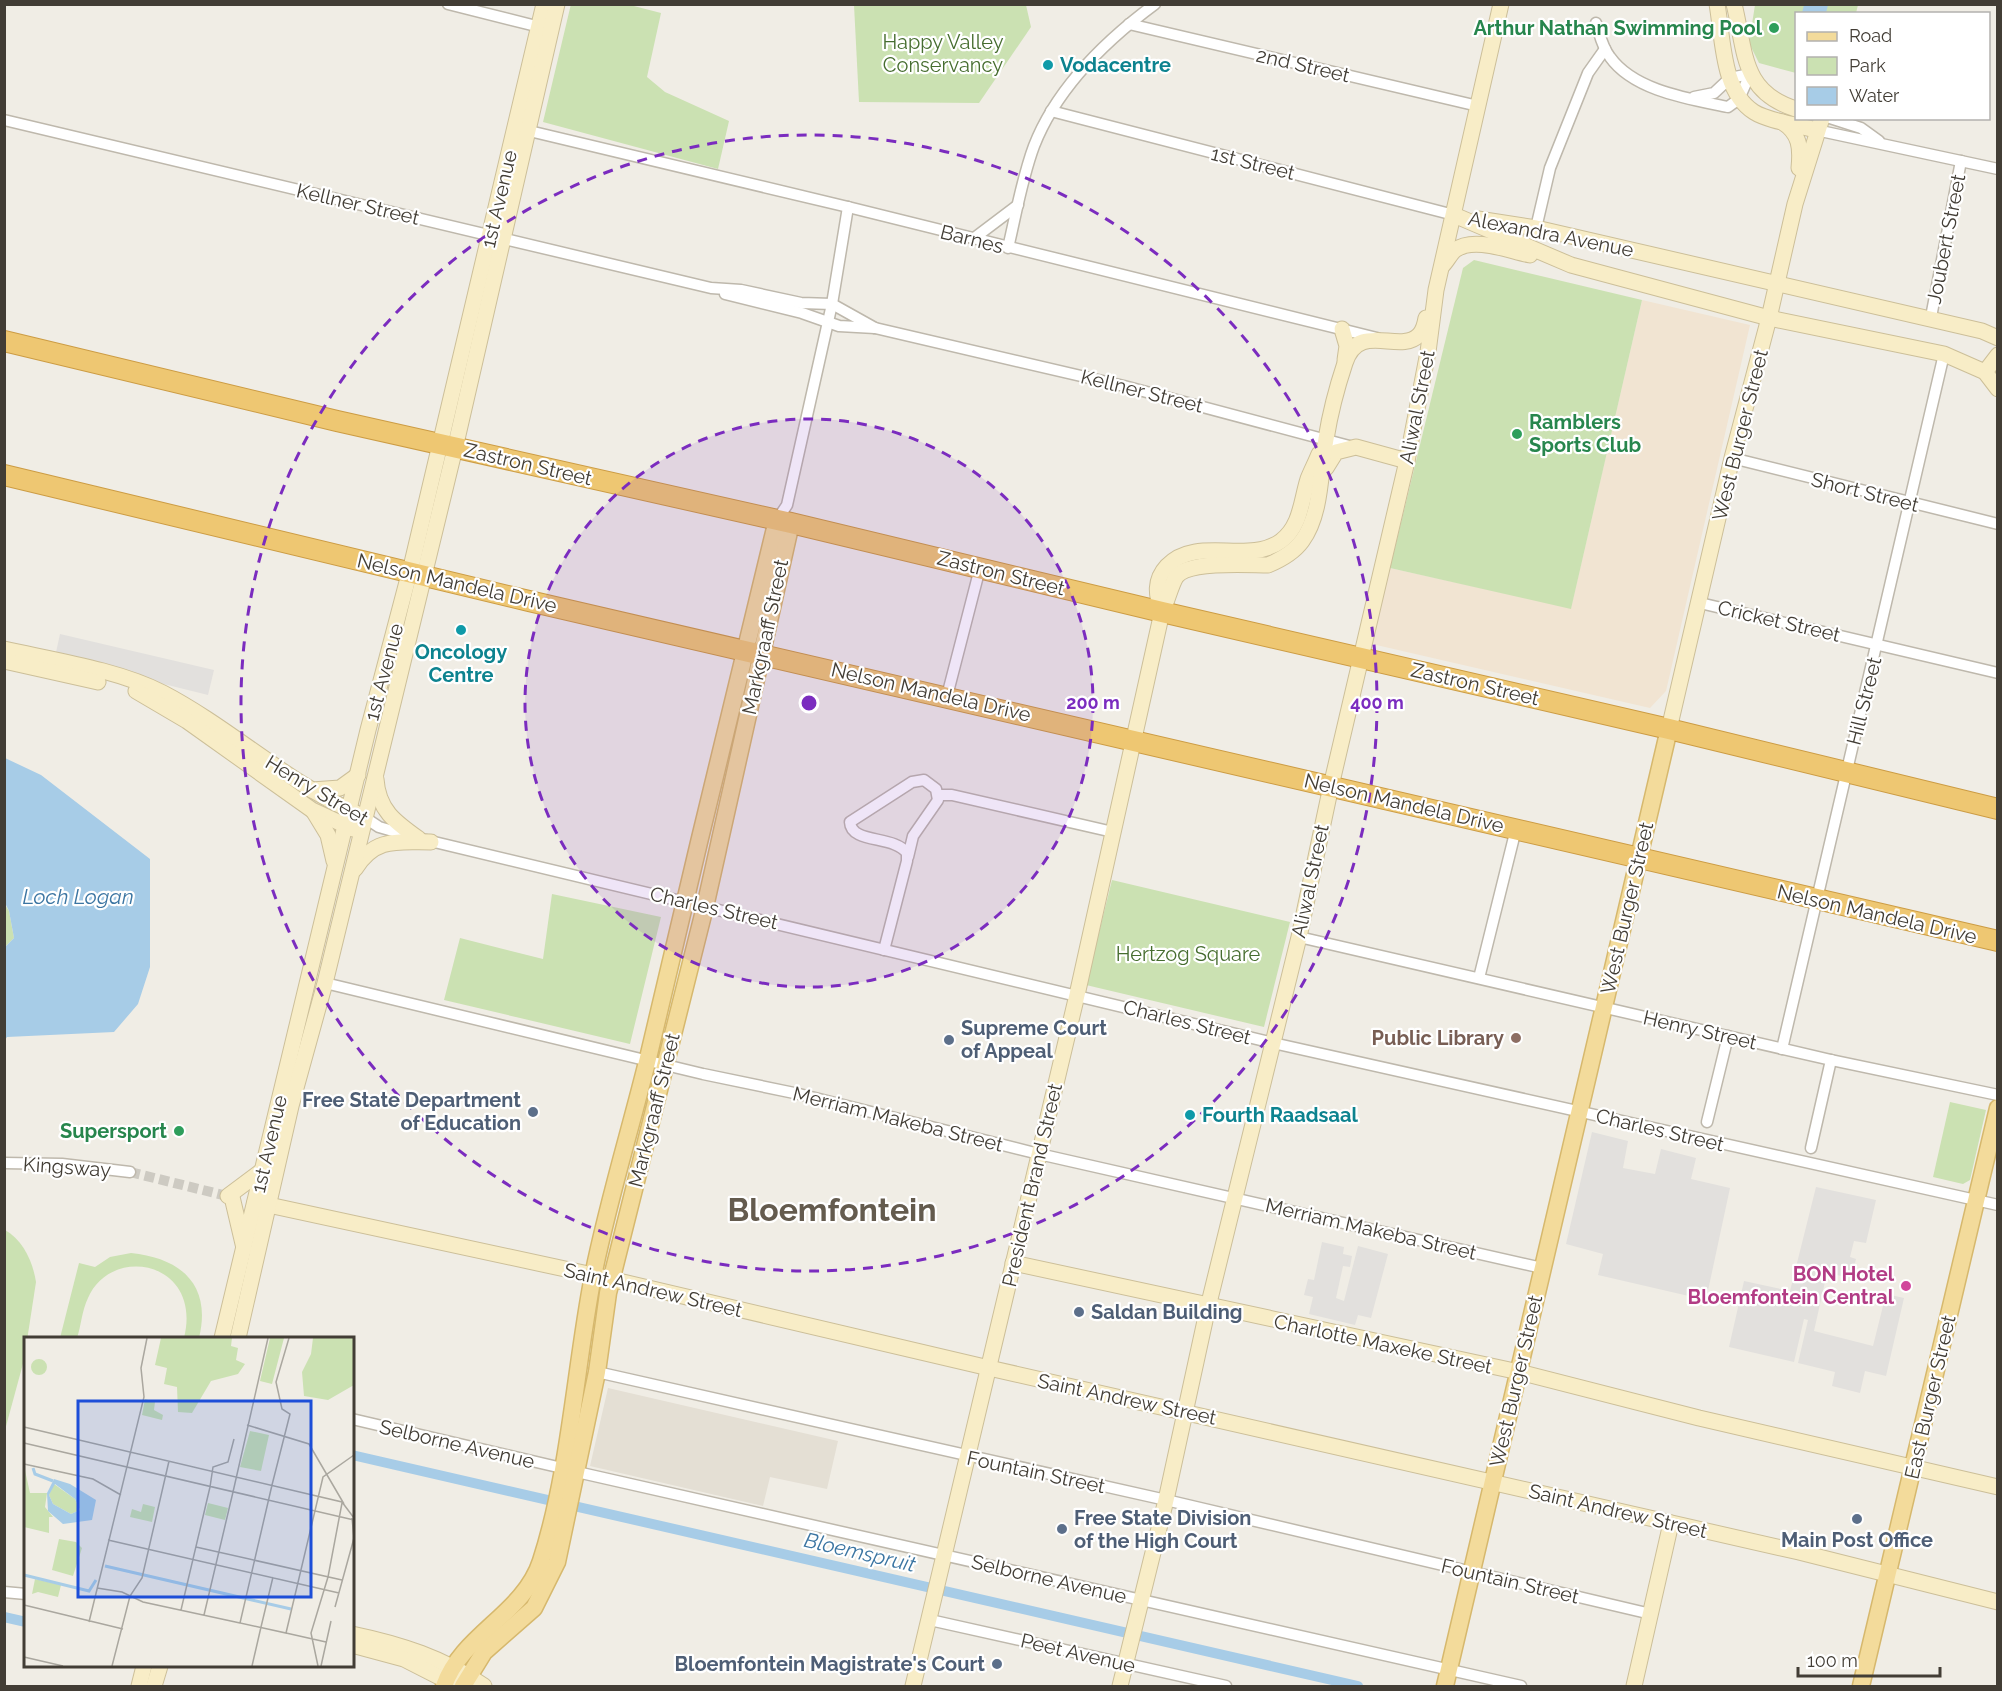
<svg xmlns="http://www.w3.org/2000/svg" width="2002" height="1691" font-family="Raleway,sans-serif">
	<rect width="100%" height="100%" fill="#f0ede5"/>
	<!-- residential -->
	<path fill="#e4dfd4" d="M608,1388L838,1441L827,1489L770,1477L763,1506L590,1466Z"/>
	<!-- commercial -->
	<path fill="#f1e4d2" d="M1642,300L1750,325L1666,691L1650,708L1372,644L1390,568L1571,608Z"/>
	<!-- green -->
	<g fill="#cbe1b2">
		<path d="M571,4L630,5L661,13L647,77L665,92L729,121L718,169L543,122Z"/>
		<path d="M854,5H1026L1031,27L979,103L859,102Z"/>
		<path d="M1755,5H1858L1856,13L1796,14V73L1759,63L1749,43Z"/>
		<path d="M1474,260L1642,300L1571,609L1390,568L1463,268Z"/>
		<path d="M1112,880L1290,922L1264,1027L1086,985Z"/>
		<path d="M552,894L661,917L630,1044L444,1000L460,938L543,959Z"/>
		<path d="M4,903L9,911L14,938L5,947Z"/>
		<path d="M1950,1102L1986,1110L1970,1180L1963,1184L1933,1177Z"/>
		<path d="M5,1230C23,1240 33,1262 36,1282L24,1360L5,1430Z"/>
		<path d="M131,1253C181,1258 212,1285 199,1338H184C203,1261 111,1244 88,1298C82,1310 81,1326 77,1338H60L79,1263L95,1267L110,1257Z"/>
	</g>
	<!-- parking -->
	<g fill="#e2e0dd">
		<path d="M60,634L214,670L208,695L55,657Z"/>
		<path d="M1592,1132L1628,1141L1623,1168L1655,1174L1661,1149L1696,1158L1691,1179L1730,1188L1706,1300L1598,1275L1603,1254L1566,1244Z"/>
		<path d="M1816,1187L1876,1200L1866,1243L1854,1241L1850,1257L1856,1259L1851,1278L1827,1273L1814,1331L1873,1346L1886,1294L1904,1298L1886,1376L1865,1371L1860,1393L1832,1386L1835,1372L1798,1363L1808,1320L1804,1319L1794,1362L1729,1347L1744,1281L1790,1291Z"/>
		<path d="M1322,1242L1344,1247L1343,1254L1352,1256L1350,1267L1343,1266L1336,1298L1344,1301L1358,1246L1388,1254L1371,1318L1358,1315L1355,1325L1309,1314L1313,1297L1304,1295L1308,1279L1314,1280Z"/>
	</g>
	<!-- water -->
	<g fill="#a7cce7">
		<path d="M1804,5V4L1828,5L1826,13H1802Z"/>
		<path d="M5,758L41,775L150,859V967L138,1004L114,1032L7,1037L5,1040V947L14,938L9,911L5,903Z"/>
	</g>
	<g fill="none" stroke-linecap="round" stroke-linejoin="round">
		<!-- canal -->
		<g stroke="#a7cce7" stroke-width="10">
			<path d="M352,1455L1358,1686"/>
			<path d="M4,1617L26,1622"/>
		</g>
		<!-- street-tunnel -->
		<path stroke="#cdcac2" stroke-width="10" stroke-dasharray="10 5" stroke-linecap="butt" d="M130,1172L227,1196"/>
		<!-- street casing -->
		<g stroke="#beb8ac" stroke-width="13">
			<g id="street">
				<path d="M448,4L544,28"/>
				<path d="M1596,23C1600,35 1602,47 1610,57C1634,91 1690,99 1728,107L1739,99L1750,74"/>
				<path d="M1129,24L1478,106"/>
				<path d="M1694,97L1714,93L1730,78L1750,74"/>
				<path d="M1051,111L1454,215"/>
				<path d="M1830,118L1861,128L1879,141"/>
				<path d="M4,120L711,288L741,290L801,303L832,304L875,328"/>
				<path d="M521,129L848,207L1377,338"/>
				<path d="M1816,130L1998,169"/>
				<path d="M1536,228L1550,168L1588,73L1605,49"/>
				<path d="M973,239L1018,205"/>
				<path d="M1008,248C1016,214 1022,178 1034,146C1057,87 1105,41 1155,4"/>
				<path d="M725,294L802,313L839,326L875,328L1124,386L1353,447"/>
				<path d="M1931,317L1961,161"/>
				<path d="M1732,458L1998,524"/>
				<path d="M777,520L787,505L832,304L848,207"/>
				<path d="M1700,603L1998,673"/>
				<path d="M947,696L980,568"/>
				<path d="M938,795H952L1113,832"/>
				<path d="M364,817L379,827L410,836"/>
				<path d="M426,840L1273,1043L1998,1205"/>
				<path d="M1299,937L1831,1060L1998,1095"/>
				<path d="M884,950L907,861V853C894,835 851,844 850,822L912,782L924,780L936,789L938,800L913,836L908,857"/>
				<path d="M1479,978L1516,829"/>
				<path d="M325,983L703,1074L799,1094L1039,1154L1542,1268"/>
				<path d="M1782,1049L1944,354"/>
				<path d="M1707,1122L1728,1036"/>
				<path d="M1811,1148L1831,1060"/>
				<path d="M4,1163L62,1164L130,1172"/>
				<path d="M597,1372L1166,1500L1651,1614"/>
				<path d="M352,1419L562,1468"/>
				<path d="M577,1472L1521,1686"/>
				<path d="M4,1592L26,1594"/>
				<path d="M930,1620L1226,1686"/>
			</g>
		</g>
		<!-- secondary casing -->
		<g stroke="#ccbf99" stroke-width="17">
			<g id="secondary">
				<path d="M1717,4C1723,38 1722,92 1754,112C1768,121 1799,125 1816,130"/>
				<path d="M1734,4C1746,52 1741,92 1796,109"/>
				<path d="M1782,122C1800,133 1801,148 1799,168"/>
				<path d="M1454,215L1571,265L1769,318L1944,354L1985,372L1998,389"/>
				<path d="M1478,219L1536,228L1982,331L1998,338"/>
				<path d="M1443,265C1447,261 1451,253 1455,250C1474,236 1509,251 1530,255"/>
				<path d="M1342,329L1347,346L1345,360"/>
				<path d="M1985,372L1998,355"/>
				<path d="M1326,468L1336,452L1356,447L1407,461"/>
				<path d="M1162,612C1156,595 1154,580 1167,566C1197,535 1248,565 1281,541C1301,526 1301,501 1308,479C1311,471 1316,462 1319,454"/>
				<path d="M4,649C53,660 119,670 163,693C230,728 286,782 356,813"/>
				<path d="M4,661L98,682"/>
				<path d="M136,691L187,721L312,810L353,829"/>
				<path d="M1669,729L1732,458L1769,318L1795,204L1822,118"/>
				<path d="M376,779C378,810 395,822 419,839"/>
				<path d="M312,790L340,788L358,775"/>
				<path d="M314,812L328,835L334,861"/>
				<path d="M355,869C375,837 397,842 431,842"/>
				<path d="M228,1196L263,1170"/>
				<path d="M232,1197L244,1248"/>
				<path d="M255,1202L593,1275L989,1368L1799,1552L1998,1602"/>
				<path d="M1013,1263L1519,1372L1699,1418L1998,1487"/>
				<path d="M222,1338L368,730L412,563L544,4"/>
				<path d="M238,1338L291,1106L325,983L455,448L557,4"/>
				<path d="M352,1634C400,1644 444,1658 484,1686"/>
				<path d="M352,1645L404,1659L457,1686"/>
				<path d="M139,1686L144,1666"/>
				<path d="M154,1686L160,1666"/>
				<path d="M913,1686L1077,995L1162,612C1167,602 1171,585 1176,577C1188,560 1248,565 1268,565C1280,560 1294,552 1302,541C1322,514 1320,471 1326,439C1330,414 1337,387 1345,363C1359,320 1399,355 1419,335C1423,331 1425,324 1426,318"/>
				<path d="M1120,1686L1166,1500L1208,1307L1299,937L1331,786L1407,461L1428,352L1436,290L1501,4"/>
				<path d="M1634,1686L1671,1523"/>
			</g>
		</g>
		<!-- primary casing -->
		<g stroke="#d6b86d" stroke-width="19">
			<g id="primary">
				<path d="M444,1686C462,1634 524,1614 541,1561C570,1471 575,1369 593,1276C608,1201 631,1128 649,1054C691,876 733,697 777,520"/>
				<path d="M463,1686L484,1652L534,1608L557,1562L597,1372L608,1293L705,907L791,523"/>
				<path d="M1445,1686L1669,729"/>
				<path d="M1861,1686L1998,1108"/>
			</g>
		</g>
		<!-- highway casing -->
		<g stroke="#cc9c44" stroke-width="22">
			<g id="highway">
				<path d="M4,341L337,421L791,523L1162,612L1669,729L1998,809"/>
				<path d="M4,475L529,601L1998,941"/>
			</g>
		</g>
		<!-- street -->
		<use href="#street" stroke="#fff" stroke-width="10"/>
		<!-- secondary -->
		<use href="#secondary" stroke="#f8edc7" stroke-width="15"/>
		<!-- primary -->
		<use href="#primary" stroke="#f3db9b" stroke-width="16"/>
		<!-- highway -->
		<use href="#highway" stroke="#eec772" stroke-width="20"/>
	</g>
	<!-- distance rings -->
	<circle cx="809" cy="703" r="284" fill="#7b2cbf" fill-opacity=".12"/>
	<g fill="none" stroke="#7b2cbf" stroke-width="3" stroke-dasharray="10 8">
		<circle cx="809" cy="703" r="284"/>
		<circle cx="809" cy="703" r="568"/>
	</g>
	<!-- markers -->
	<g fill="#2e9e5b" stroke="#fff" stroke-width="2">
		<circle cx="1774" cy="28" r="6"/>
		<circle cx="1517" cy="434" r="6"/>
		<circle cx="179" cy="1131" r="6"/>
	</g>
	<g fill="#0f9aa8" stroke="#fff" stroke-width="2">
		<circle cx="1048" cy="65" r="6"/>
		<circle cx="461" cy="630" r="6"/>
		<circle cx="1190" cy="1115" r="6"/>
	</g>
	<circle fill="#8d6e63" stroke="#fff" stroke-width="2" cx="1516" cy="1038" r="6"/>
	<g fill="#5c6f8a" stroke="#fff" stroke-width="2">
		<circle cx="949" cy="1040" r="6"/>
		<circle cx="533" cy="1112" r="6"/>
		<circle cx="1079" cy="1312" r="6"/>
		<circle cx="1857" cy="1519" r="6"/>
		<circle cx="1062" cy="1529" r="6"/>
		<circle cx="997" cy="1664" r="6"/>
	</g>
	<circle fill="#d1479c" stroke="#fff" stroke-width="2" cx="1906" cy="1286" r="6"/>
	<g text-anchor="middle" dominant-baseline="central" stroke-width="4.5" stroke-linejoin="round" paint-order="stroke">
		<!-- leisure labels -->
		<g font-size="20" font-weight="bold" fill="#27864d" stroke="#fff" text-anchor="end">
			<text x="1762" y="28">Arthur Nathan Swimming Pool</text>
			<text x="1529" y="422" text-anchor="start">Ramblers<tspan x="1529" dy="23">Sports Club</tspan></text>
			<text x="167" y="1131">Supersport</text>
		</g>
		<!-- park labels -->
		<g font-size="20" fill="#466d2f" stroke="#fff">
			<text x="943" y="42">Happy Valley<tspan x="943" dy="23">Conservancy</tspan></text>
			<text x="1188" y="954">Hertzog Square</text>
		</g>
		<!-- culture labels -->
		<g font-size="20" font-weight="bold" fill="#0d838f" stroke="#fff" text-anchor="start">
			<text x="1060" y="65">Vodacentre</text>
			<text x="461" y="652" text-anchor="middle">Oncology<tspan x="461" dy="23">Centre</tspan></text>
			<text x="1202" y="1115">Fourth Raadsaal</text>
		</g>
		<!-- street labels -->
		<g font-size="20" fill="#423d35" stroke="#fff">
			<text transform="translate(1303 65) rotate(13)">2nd Street</text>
			<text transform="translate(1253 163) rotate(14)">1st Street</text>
			<text transform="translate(499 199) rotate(-77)">1st Avenue</text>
			<text transform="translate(358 204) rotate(13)">Kellner Street</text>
			<text transform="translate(1551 234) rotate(11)">Alexandra Avenue</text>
			<text transform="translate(972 239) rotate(14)">Barnes</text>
			<text transform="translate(1946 239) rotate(-79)">Joubert Street</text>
			<text transform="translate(1142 391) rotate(14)">Kellner Street</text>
			<text transform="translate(1417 407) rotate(-79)">Aliwal Street</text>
			<text transform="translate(1740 435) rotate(-76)">West Burger Street</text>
			<text transform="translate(528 464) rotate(13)">Zastron Street</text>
			<text transform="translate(1865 492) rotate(14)">Short Street</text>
			<text transform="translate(1001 573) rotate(14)">Zastron Street</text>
			<text transform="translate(457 583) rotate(13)">Nelson Mandela Drive</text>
			<text transform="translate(1779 621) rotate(13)">Cricket Street</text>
			<text transform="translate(765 637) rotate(-78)">Markgraaff Street</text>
			<text transform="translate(384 672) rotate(-75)">1st Avenue</text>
			<text transform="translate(1475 684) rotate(13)">Zastron Street</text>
			<text transform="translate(931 692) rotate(13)">Nelson Mandela Drive</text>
			<text transform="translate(1864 701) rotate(-76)">Hill Street</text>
			<text transform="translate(317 790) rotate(31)">Henry Street</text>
			<text transform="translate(1404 803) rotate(13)">Nelson Mandela Drive</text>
			<text transform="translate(1310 881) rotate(-78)">Aliwal Street</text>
			<text transform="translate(714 908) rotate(13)">Charles Street</text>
			<text transform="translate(1627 908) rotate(-77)">West Burger Street</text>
			<text transform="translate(1877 914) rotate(13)">Nelson Mandela Drive</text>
			<text transform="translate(1187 1022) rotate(14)">Charles Street</text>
			<text transform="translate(1700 1030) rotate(13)">Henry Street</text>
			<text transform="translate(654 1110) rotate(-76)">Markgraaff Street</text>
			<text transform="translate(898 1119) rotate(14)">Merriam Makeba Street</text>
			<text transform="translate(1660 1130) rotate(13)">Charles Street</text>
			<text transform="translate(269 1144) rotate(-77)">1st Avenue</text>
			<text transform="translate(67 1167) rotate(4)">Kingsway</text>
			<text transform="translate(1032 1185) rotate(-77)">President Brand Street</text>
			<text transform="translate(1371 1229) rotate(13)">Merriam Makeba Street</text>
			<text transform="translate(653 1290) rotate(13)">Saint Andrew Street</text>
			<text transform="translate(1383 1344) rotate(12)">Charlotte Maxeke Street</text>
			<text transform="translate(1516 1381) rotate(-77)">West Burger Street</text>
			<text transform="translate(1930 1397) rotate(-77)">East Burger Street</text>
			<text transform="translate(1127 1399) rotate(12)">Saint Andrew Street</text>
			<text transform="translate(457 1444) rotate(13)">Selborne Avenue</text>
			<text transform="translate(1036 1472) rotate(12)">Fountain Street</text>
			<text transform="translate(1618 1511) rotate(13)">Saint Andrew Street</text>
			<text transform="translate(1049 1579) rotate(13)">Selborne Avenue</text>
			<text transform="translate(1510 1581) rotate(13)">Fountain Street</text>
			<text transform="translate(1078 1653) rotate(13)">Peet Avenue</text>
		</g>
		<!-- service labels -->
		<g font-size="20" font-weight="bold" fill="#4e5e75" stroke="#fff" text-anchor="start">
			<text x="961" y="1028">Supreme Court<tspan x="961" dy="23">of Appeal</tspan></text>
			<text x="521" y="1100" text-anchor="end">Free State Department<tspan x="521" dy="23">of Education</tspan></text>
			<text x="1091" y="1312">Saldan Building</text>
			<text x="1074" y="1518">Free State Division<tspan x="1074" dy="23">of the High Court</tspan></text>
			<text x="1857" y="1540" text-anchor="middle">Main Post Office</text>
			<text x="985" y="1664" text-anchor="end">Bloemfontein Magistrate's Court</text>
		</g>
		<!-- education labels -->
		<g font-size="20" font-weight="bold" fill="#785e54" stroke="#fff" text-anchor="end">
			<text x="1504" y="1038">Public Library</text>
		</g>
		<!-- hotel labels -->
		<g font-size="20" font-weight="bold" fill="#b23c85" stroke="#fff" text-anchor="end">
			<text x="1894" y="1274">BON Hotel<tspan x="1894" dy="23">Bloemfontein Central</tspan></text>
		</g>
		<!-- water labels -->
		<g font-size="21" font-style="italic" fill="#3b75a2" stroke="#fff">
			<text x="78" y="896">Loch Logan</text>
			<text transform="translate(860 1552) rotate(13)">Bloemspruit</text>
		</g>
		<!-- town labels -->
		<g font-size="32" font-weight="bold" fill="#645b4e" stroke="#fff">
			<text x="832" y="1209">Bloemfontein</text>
		</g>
	</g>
	<!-- overview -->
	<g transform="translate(24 1337)">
		<rect width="330" height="330" fill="#f0ede5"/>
		<path d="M137,1H208L207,9L214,11L212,23L221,27L214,37L187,44L168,76L154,75L153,50L140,47L143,31L131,28ZM246,1H260L248,47L236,44ZM289,1H330V48L304,63L280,59L278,35L287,17ZM7 30a8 8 0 1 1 16 0a8 8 0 1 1-16 0ZM121,62L131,65L130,73L139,78L138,83L118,78ZM226,94L245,98L237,134L216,130ZM0,129L6,156H23L21,170L29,180H25V196L0,190ZM30,147L51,162L56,173L47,177L29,167L25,158ZM184,166L204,171L201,183L181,178ZM119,167L131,170L128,185L106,180L108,172L117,175ZM35,202L52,205L58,211L49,239L28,233ZM11,242L37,248L34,260L14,255L8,257Z" fill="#cbe1b2"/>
		<path d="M30,142L46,147L72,163L68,183L39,187L24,174L23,156ZM31,147L51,162L56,173L47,177L29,167L25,158Z" fill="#a7cce7" fill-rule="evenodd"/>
		<path fill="none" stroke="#a7cce7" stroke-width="3" d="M9,131L11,137L29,144M81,229L267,272M0,238L65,254L72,243"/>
		<path fill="none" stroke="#aaa79f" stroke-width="1.5" d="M223,88L285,107L320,167M0,90L318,165L330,181M0,106L330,183M0,127L69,142L97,158M248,148L266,77L258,72L252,45L265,1M248,148L216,286L262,296L299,140L330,118M186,150L189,130L204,125L210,102M209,155L244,1M328,181L330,201M84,203L315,256M172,210L318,243M73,251L98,255L119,265L216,286M0,268L99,292M311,270L330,201M157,273L186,150M180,278L209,155M65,285L120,60L117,31L123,1M237,290L249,240M262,296L302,305M0,320L39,329M88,329L106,259L118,241L145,124M228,329L237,290M294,329L287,296L304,240L318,166M297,329L307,284"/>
		<path fill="#1d4ed8" fill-opacity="0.15" stroke="#1d4ed8" stroke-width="3" d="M54,64H287V260H54Z"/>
		<rect width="330" height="330" fill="none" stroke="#423d35" stroke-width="3"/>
	</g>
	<circle cx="809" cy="703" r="9" fill="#7b2cbf" stroke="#fff" stroke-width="3"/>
	<g font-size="18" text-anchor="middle" font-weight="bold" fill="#7b2cbf" stroke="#fff" stroke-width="4.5" stroke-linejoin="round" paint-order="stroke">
		<text x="1093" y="709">200 m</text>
		<text x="1377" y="709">400 m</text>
	</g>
	<!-- border -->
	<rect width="2002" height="1691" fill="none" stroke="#423d35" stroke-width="12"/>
	<!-- legend -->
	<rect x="1795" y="12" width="195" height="108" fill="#ffffff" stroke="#b3b1ae" stroke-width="1.5"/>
	<rect x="1807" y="32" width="30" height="9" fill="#f3db9b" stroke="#b3b1ae" stroke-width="1.5"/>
	<text x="1849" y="42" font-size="18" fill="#423d35">Road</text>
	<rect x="1807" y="57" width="30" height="18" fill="#cbe1b2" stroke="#b3b1ae" stroke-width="1.5"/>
	<text x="1849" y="72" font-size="18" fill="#423d35">Park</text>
	<rect x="1807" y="87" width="30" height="18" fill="#a7cce7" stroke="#b3b1ae" stroke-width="1.5"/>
	<text x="1849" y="102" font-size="18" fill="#423d35">Water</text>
	<!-- scale -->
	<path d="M1798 1667v9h142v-9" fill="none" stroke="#423d35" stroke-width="3"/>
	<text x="1807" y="1667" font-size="18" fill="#423d35" stroke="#ffffff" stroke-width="4.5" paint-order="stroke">100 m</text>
</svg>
